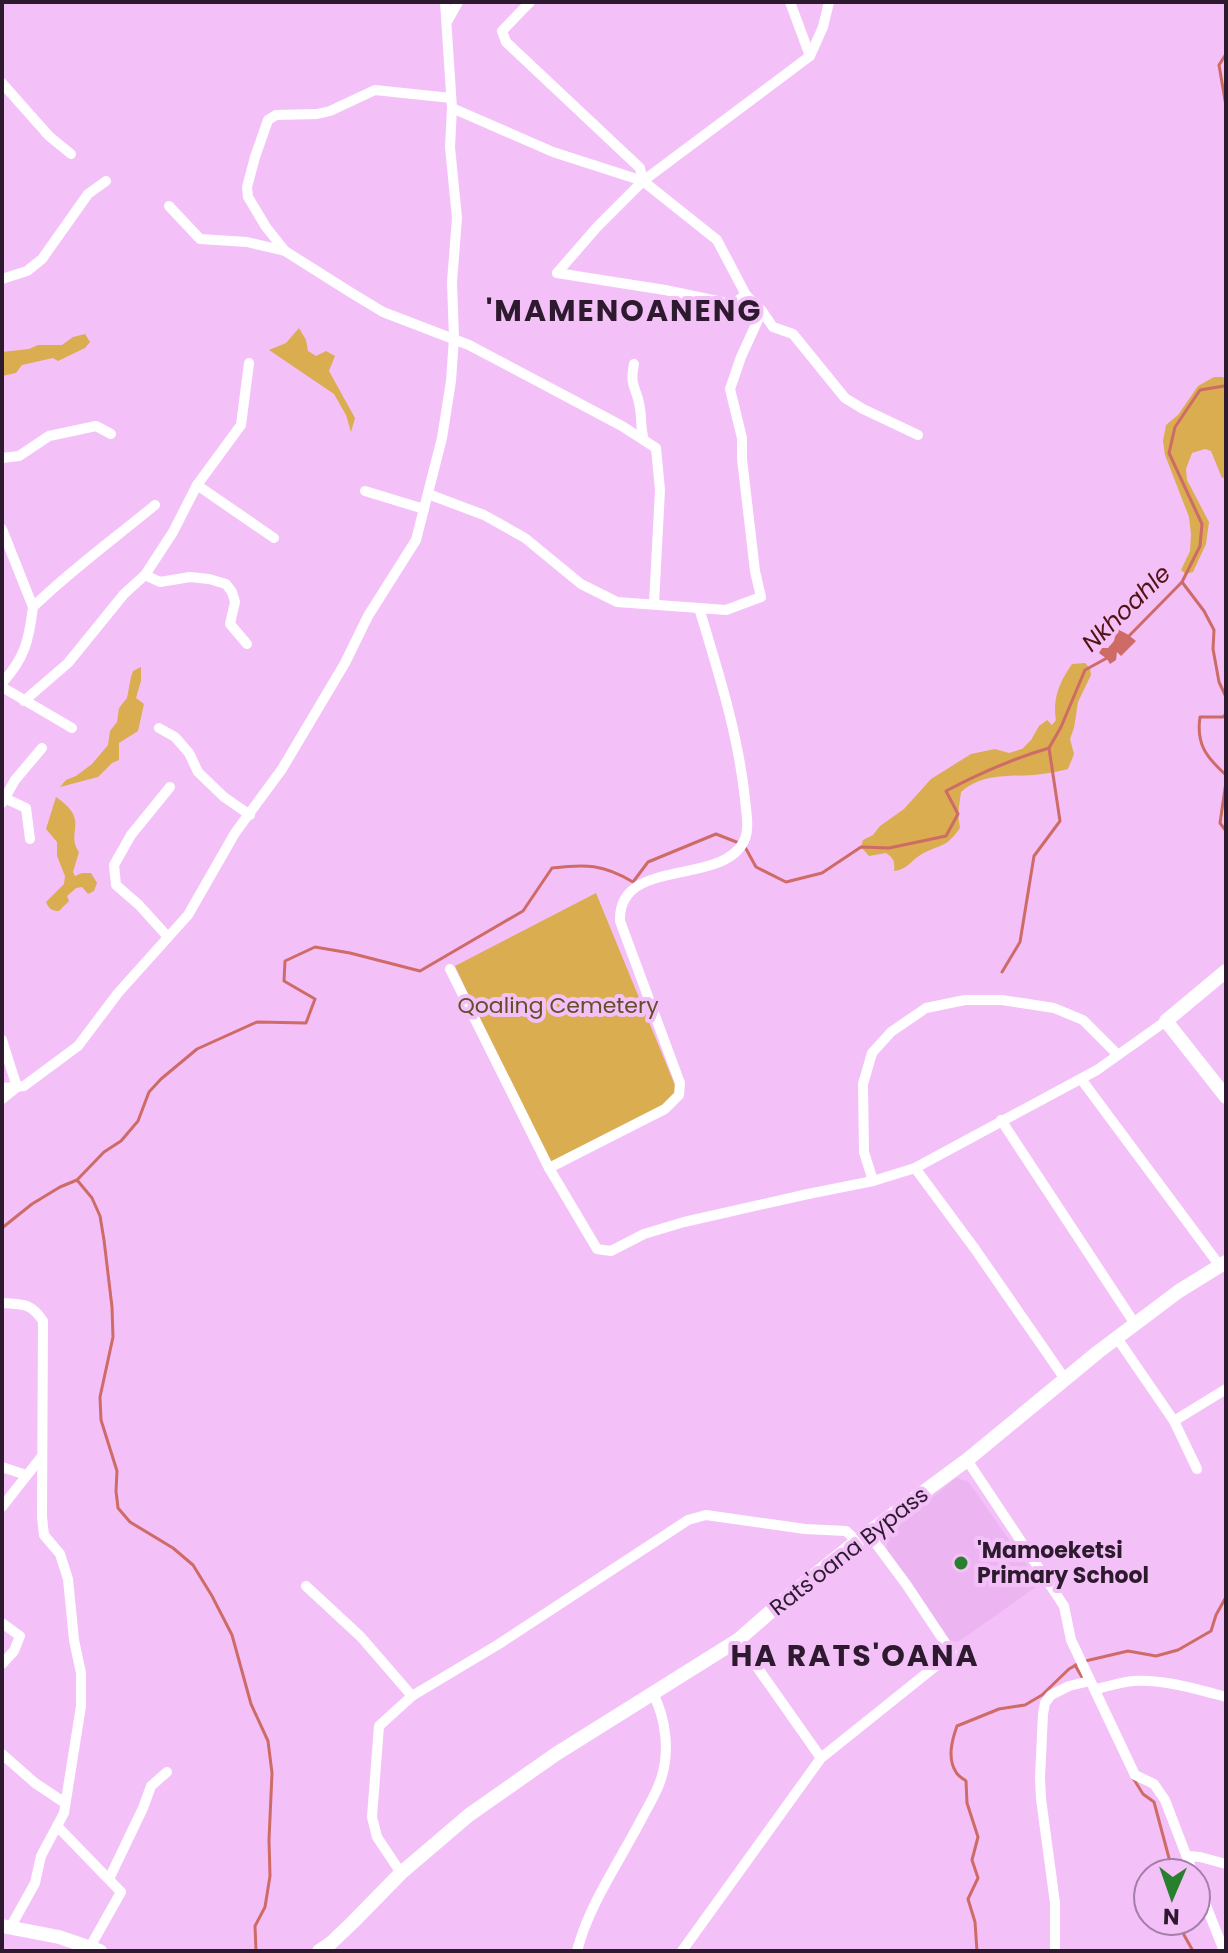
<svg xmlns="http://www.w3.org/2000/svg" width="1228" height="1953" font-family="Poppins,sans-serif">
	<rect width="100%" height="100%" fill="#f4c0f8"/>
	<!-- built -->
	<path fill="#edb4f2" d="M956,1478L968,1481L1036,1578V1587L958,1642L950,1641L887,1549V1535Z"/>
	<!-- green -->
	<g fill="#d9ad50">
		<path d="M299,328L306,340L308,351L316,356L326,351L335,356L329,371L355,418L351,432L346,415L334,394L269,350L286,343Z"/>
		<path d="M85,334L90,342L85,348L58,361L53,358L22,365L16,373L2,376V352L29,349L38,345H62L73,337Z"/>
		<path d="M1214,377H1223L1226,381V477L1222,478L1211,451L1205,449L1192,453L1186,469L1187,480L1209,522L1206,544L1193,572L1186,574L1181,570L1190,551L1191,534L1189,517L1165,455L1163,441L1166,425L1178,415L1198,386Z"/>
		<path d="M1085,663L1090,668L1091,675L1078,702L1074,728L1070,739L1074,754L1068,769C1060,771 1051,773 1042,774C1012,778 986,771 961,792L958,814L960,828C946,848 941,844 922,854C911,860 907,870 894,871C895,862 894,858 886,853L869,856L861,847L863,840L873,835L880,826L904,809L931,779L971,754L995,749L1009,753L1022,749L1031,740L1039,726L1047,720L1052,725L1056,720C1052,699 1060,681 1072,664Z"/>
		<path d="M141,667V681L136,698L144,704L138,731L119,743V760L112,763L98,777L60,787L66,780L76,776L92,764L108,745L110,731L117,722L119,708L127,698L131,677L133,671Z"/>
		<path d="M56,797C91,821 65,831 79,852L73,872L75,876L82,873H91L97,883L94,891L88,894L82,887L76,888L67,896L69,901L59,911C52,911 49,909 46,902L64,884L65,876L57,856V842L46,829Z"/>
		<path d="M596,893L679,1095L665,1109L549,1168L455,966Z"/>
	</g>
	<!-- water -->
	<path fill="#ce6b66" d="M1117,629L1127,634L1136,641L1121,656L1117,652L1116,660L1110,664L1107,659L1099,653L1102,648H1108L1114,641Z"/>
	<g fill="none" stroke-linecap="round" stroke-linejoin="round">
		<!-- stream -->
		<g stroke="#ce6b66" stroke-width="3">
			<path d="M1226,54L1219,65L1226,106"/>
			<path d="M1182,582L1204,611L1214,630L1213,649L1219,682L1226,697"/>
			<path d="M1127,638L1182,582L1200,546L1202,524L1169,453L1175,427L1200,390L1224,386L1226,387"/>
			<path d="M1226,714L1223,717H1200C1196,744 1206,757 1226,775"/>
			<path d="M1226,782L1220,823L1226,831"/>
			<path d="M745,847L756,867L786,882L822,873L861,847L889,848L946,836L958,814L946,791C980,773 1012,759 1049,748L1061,727L1085,670L1107,658"/>
			<path d="M1002,972L1020,942L1034,856L1060,821L1049,748"/>
			<path d="M77,1180L92,1198L100,1216L104,1240L112,1307L113,1337L100,1397L101,1420L117,1471L116,1491L118,1508L130,1522L173,1548L193,1565L212,1596L232,1635L251,1704L268,1741L272,1773L269,1840L270,1876L265,1907L255,1926L256,1951"/>
			<path d="M2,1228L32,1204L60,1187L77,1180L104,1152L121,1141L138,1121L149,1092L161,1079L197,1049L257,1022L306,1023L315,999L284,981L285,961L315,947L350,953L420,971L523,911L552,868C586,864 603,864 633,882L648,862L716,834L739,843"/>
			<path d="M1075,1665L1083,1679"/>
			<path d="M1133,1778L1143,1794L1154,1802L1173,1873"/>
			<path d="M1182,1921L1184,1935L1193,1951"/>
			<path d="M977,1951L975,1922L968,1899L978,1878L972,1860L978,1837L967,1803L966,1781C962,1778 958,1776 956,1772C947,1758 952,1740 957,1726L999,1709L1025,1705L1042,1695L1069,1669L1081,1662L1128,1651L1156,1656L1178,1650L1211,1631L1216,1615L1226,1597"/>
		</g>
		<!-- street -->
		<g stroke="#fff" stroke-width="10">
			<path d="M530,2L502,31L506,42L640,168L643,181"/>
			<path d="M790,2L810,56"/>
			<path d="M448,20L458,2"/>
			<path d="M2,83L49,136L71,154"/>
			<path d="M451,98L375,90L330,111L317,114L276,115L268,120L255,157L247,187L248,197L266,227L285,251L350,292L383,312L469,345L622,426L656,448L660,490L654,604"/>
			<path d="M452,108L553,152L643,181L717,240L746,295L762,311L773,327L793,334L845,398L863,409L918,435"/>
			<path d="M169,206L200,239L247,242L285,251"/>
			<path d="M557,273L597,227L643,181L810,56L823,27L829,2"/>
			<path d="M557,273L665,290L732,304L746,295"/>
			<path d="M2,279L27,271L42,259L88,194L106,181"/>
			<path d="M634,364C629,389 637,386 640,408C642,420 640,427 644,440"/>
			<path d="M2,458L19,456L49,436L96,426L111,434"/>
			<path d="M197,485L274,538"/>
			<path d="M365,491L424,509"/>
			<path d="M428,494L484,515L525,538L581,584L617,602L726,610L761,597L755,571L742,459V438L730,389L741,357L762,311"/>
			<path d="M2,529L33,607"/>
			<path d="M145,575L160,582L190,577L209,579L226,584L232,592L235,602L230,624L247,644"/>
			<path d="M2,683C25,658 29,640 33,607C71,570 114,539 155,505"/>
			<path d="M2,687L72,728"/>
			<path d="M24,701L68,663L124,594L145,575L173,532L197,485L241,425L249,363"/>
			<path d="M159,728L175,737L189,753L198,772L224,797L250,815"/>
			<path d="M2,797L26,808L30,839"/>
			<path d="M2,803L15,780L42,748"/>
			<path d="M168,937L139,905L116,885L114,865L131,835L170,787"/>
			<path d="M450,969L549,1168L597,1249L611,1251L644,1234L684,1222L808,1194L873,1181L915,1168L1097,1070L1166,1021"/>
			<path d="M2,1040L17,1087L2,1099"/>
			<path d="M1081,1079L1220,1266"/>
			<path d="M2,1088L24,1086L78,1046L118,993L188,915L235,833L282,769L345,663L368,616L416,540L442,438L451,381L454,338L452,282L457,218L450,147L452,108L445,2"/>
			<path d="M1001,1120L1135,1324"/>
			<path d="M549,1168L665,1109L679,1095L680,1083L620,921C618,856 722,887 744,841C750,829 746,812 745,799C738,733 718,671 699,608"/>
			<path d="M915,1168L975,1249L1065,1379"/>
			<path d="M873,1181L864,1152L863,1084L872,1053L891,1032L926,1008L965,1000H1002L1054,1008L1083,1020L1118,1055"/>
			<path d="M2,1303C23,1304 31,1303 43,1321L42,1517L44,1535L60,1554L68,1579L74,1640L81,1673V1706L64,1813L41,1856L35,1883L10,1928"/>
			<path d="M1117,1338L1174,1421L1197,1469"/>
			<path d="M1174,1421L1226,1389"/>
			<path d="M967,1460L1064,1606L1071,1640L1135,1775L1154,1784L1165,1800L1193,1873"/>
			<path d="M2,1467L26,1475"/>
			<path d="M2,1507L42,1456"/>
			<path d="M306,1586L361,1637L412,1696"/>
			<path d="M2,1623L20,1636L14,1651L2,1664"/>
			<path d="M738,1640L821,1758"/>
			<path d="M1095,1689C1108,1687 1120,1682 1133,1681C1164,1679 1196,1689 1226,1697"/>
			<path d="M2,1754L35,1783L65,1803"/>
			<path d="M57,1826L121,1892L90,1947"/>
			<path d="M1187,1856L1200,1857L1226,1864"/>
			<path d="M401,1873L377,1837L372,1817L379,1726L412,1696L499,1644L688,1520L706,1515L805,1529L846,1531L857,1541"/>
			<path d="M109,1879L143,1808L151,1786L167,1772"/>
			<path d="M1196,1880L1224,1951"/>
			<path d="M577,1951C589,1904 620,1861 642,1818C649,1805 657,1792 661,1779C670,1752 666,1718 653,1694"/>
			<path d="M682,1951L821,1758L952,1653L906,1584L868,1533"/>
			<path d="M1055,1951V1903L1041,1799L1040,1778L1043,1714L1045,1703L1051,1695L1069,1686L1090,1681"/>
		</g>
		<!-- secondary -->
		<g stroke="#fff" stroke-width="14">
			<path d="M1226,971L1166,1021L1226,1097"/>
			<path d="M2,1926L59,1937L100,1951"/>
			<path d="M319,1951L331,1943L353,1922L401,1873L469,1815L556,1754L738,1640L784,1600L857,1541L967,1460L1098,1352L1179,1291L1226,1262"/>
		</g>
	</g>
	<!-- markers -->
	<circle fill="#287f2d" stroke="#f4c0f8" stroke-width="3" cx="961" cy="1563" r="8"/>
	<g text-anchor="middle" dominant-baseline="central" stroke-width="8" stroke-linejoin="round" paint-order="stroke">
		<!-- park labels -->
		<g font-size="22" fill="#624e27" stroke="#f4c0f8">
			<text x="558" y="1005">Qoaling Cemetery</text>
		</g>
		<!-- poi labels -->
		<g font-size="22" font-weight="bold" fill="#2d1a2f" stroke="#f4c0f8" text-anchor="start">
			<text x="977" y="1550">'Mamoeketsi<tspan x="977" dy="25">Primary School</tspan></text>
		</g>
		<!-- street labels -->
		<g font-size="22" fill="#2d1a2f" stroke="#f4c0f8">
			<text transform="translate(849 1551) rotate(-38)">Rats'oana Bypass</text>
		</g>
		<!-- water labels -->
		<g font-size="24" font-style="italic" fill="#521314" stroke="#f4c0f8">
			<text transform="translate(1126 608) rotate(-44)">Nkhoahle</text>
		</g>
		<!-- district labels -->
		<g font-size="30" font-weight="bold" letter-spacing="2" fill="#2d1a2f" stroke="#f4c0f8">
			<text x="624" y="310">'MAMENOANENG</text>
			<text x="855" y="1655">HA RATS'OANA</text>
		</g>
	</g>
	<!-- border -->
	<rect width="1228" height="1953" fill="none" stroke="#2d1a2f" stroke-width="8"/>
	<!-- north arrow -->
	<g transform="translate(1172 1897) rotate(182)"><circle r="38" fill="#f4c0f8" stroke="#a47ea8" stroke-width="2"/>
	<path d="M0-6L14 30L0 20L-14 30Z" fill="#287f2d"/>
	<text y="-12" font-size="22" font-weight="bold" text-anchor="middle" fill="#2d1a2f">N</text>
	</g>
</svg>
